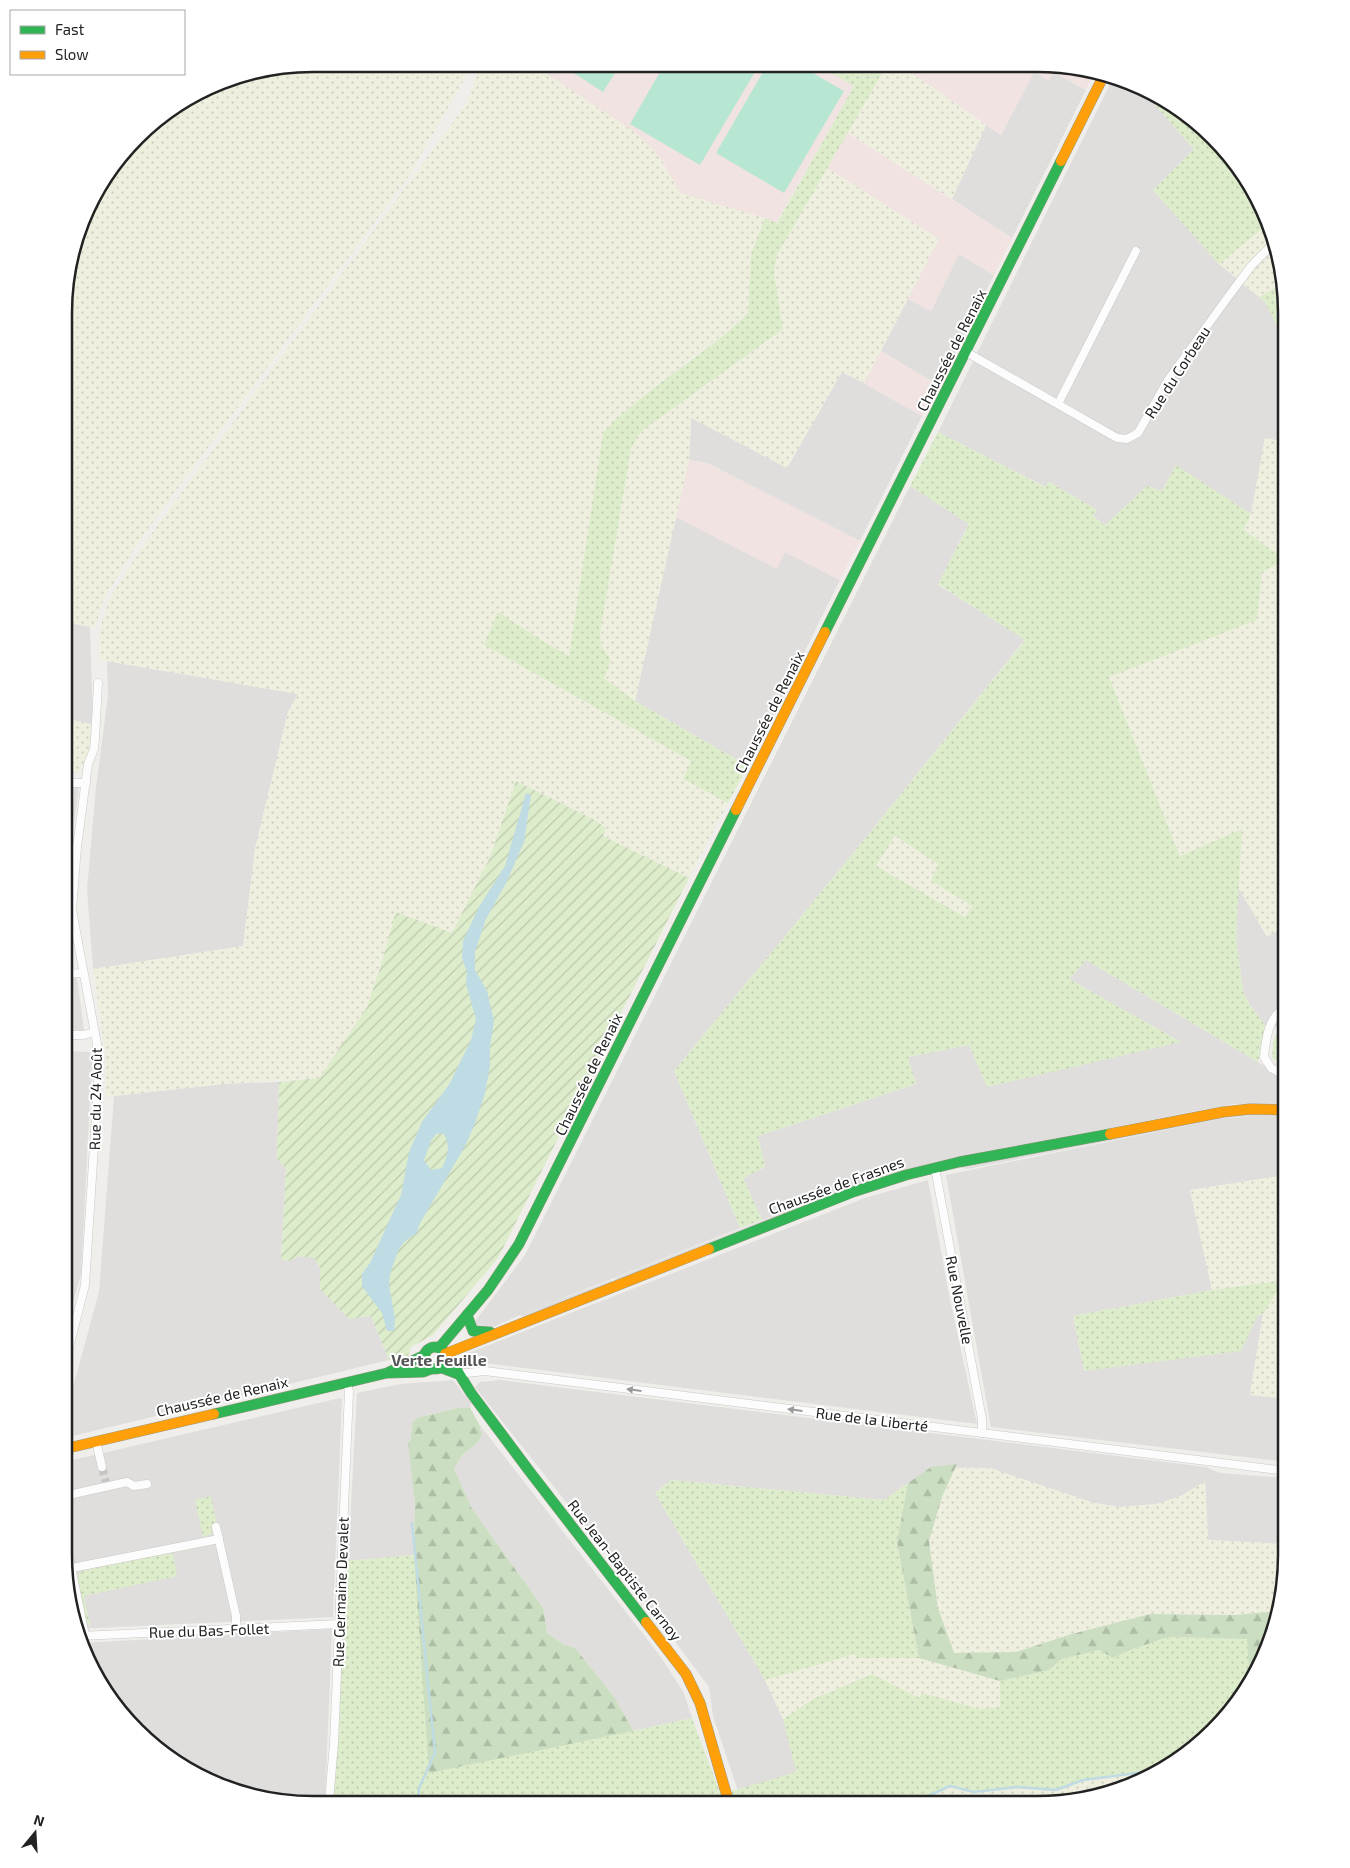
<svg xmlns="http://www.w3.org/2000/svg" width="1350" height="1868" font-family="'Exo 2',sans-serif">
	<defs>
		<pattern id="farmland-dots" width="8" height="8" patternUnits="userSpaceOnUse" patternTransform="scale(1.25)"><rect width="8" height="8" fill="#efefdf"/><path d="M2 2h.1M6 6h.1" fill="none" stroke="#cdcdbf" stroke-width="1.8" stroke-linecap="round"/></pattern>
		<pattern id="grass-dots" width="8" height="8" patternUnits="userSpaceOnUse" patternTransform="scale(1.25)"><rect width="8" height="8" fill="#ddeccb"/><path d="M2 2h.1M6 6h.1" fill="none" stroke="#bdcaae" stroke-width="1.8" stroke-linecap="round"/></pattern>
		<pattern id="forest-firs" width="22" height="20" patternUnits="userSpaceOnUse" patternTransform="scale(1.25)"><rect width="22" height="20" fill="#cbdec1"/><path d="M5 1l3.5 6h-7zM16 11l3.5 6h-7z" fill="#aebea6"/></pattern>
		<pattern id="garden-furrows" width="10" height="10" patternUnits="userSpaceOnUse" patternTransform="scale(1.25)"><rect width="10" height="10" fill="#ddeccb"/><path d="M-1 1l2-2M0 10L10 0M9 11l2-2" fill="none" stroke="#bdcaae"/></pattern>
	</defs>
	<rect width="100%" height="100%" fill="#f0eeeb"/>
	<!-- residential -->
	<g fill="#dfdedc">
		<path d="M1034,72H1053L1086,90L1012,238L952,199L986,125L1001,135Z"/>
		<path d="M1113,78L1132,83L1148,92V97L1194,149L1153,190L1219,264L1265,302L1286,345V442L1265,438L1251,514L1176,466L1162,491L1147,486L1105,525L1093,516L1097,510L1049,482L1046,487L938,432Z"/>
		<path d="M959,254L994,275L938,385L881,351L908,299L931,311Z"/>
		<path d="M842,371L922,416L860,541L707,463L689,460L691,417L787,468Z"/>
		<path d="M910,486L969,523L938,585L1025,639L877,824L674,1071L740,1228L520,1315L489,1329L476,1330L473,1324L525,1255Z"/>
		<path d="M676,517L776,568L785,552L840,580L748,766L635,701Z"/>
		<path d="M65,622L90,627L93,725L65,718Z"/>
		<path d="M107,661L298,694L288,712L255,849L243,946L93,969L87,889L96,787L108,696Z"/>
		<path d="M65,787H79L71,842H65Z"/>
		<path d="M1238,887L1267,936L1286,926V1034L1279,1027L1265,1025L1249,1004L1243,991L1236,938Z"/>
		<path d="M1086,960L1258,1062L1286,1080V1104H1234L1196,1111L938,1162L862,1182L762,1220L743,1178L765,1167L758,1136L916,1084L907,1057L969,1045L1181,1042L1069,979Z"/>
		<path d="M65,978H77L84,1030H65Z"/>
		<path d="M65,1051L91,1052L92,1060L81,1275L64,1333Z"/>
		<path d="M279,1082L277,1158L286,1169L281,1260L290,1261L299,1256L314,1257L320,1268V1289L371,1316L389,1360L64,1438V1420L99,1292L114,1096L223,1084Z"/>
		<path d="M1266,1115H1286V1175L1190,1190L1212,1290L1073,1316L1084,1371L1263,1314L1250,1394L1286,1399V1462L991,1427L946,1175L1219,1119Z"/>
		<path d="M928,1180L949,1295L977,1424L459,1360L461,1356L865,1198Z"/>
		<path d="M453,1380L471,1403L470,1408H458L417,1418L412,1423L411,1441L415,1503L414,1555L348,1561L357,1393L400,1384Z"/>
		<path d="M499,1380L1206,1467L1220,1473L1286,1478V1544L1208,1540L1205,1482L1181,1496L1157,1504L1121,1507L1094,1503L990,1468L931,1467L884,1500L671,1480L655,1493L765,1680L783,1719L812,1804L742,1803L713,1716L709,1687L650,1608L475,1387L480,1382Z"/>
		<path d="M340,1398L342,1399L333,1617L77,1629L69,1604L64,1555V1462Z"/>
		<path d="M479,1424L661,1657L684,1693L692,1718L633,1731L614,1697L575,1648L564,1645L547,1633L543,1608L472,1509L454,1469L461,1456L478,1442L482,1435Z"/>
		<path d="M332,1629L325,1802H281L218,1785L162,1753L126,1719L89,1665L82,1643Z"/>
	</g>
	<!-- commercial -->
	<g fill="#f1e3e1">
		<path d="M532,64L866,65L776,223L680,193L659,156Z"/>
		<path d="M900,65L1069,66L1094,73L1086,90L1053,72L1049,81L1034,72L1001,135Z"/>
		<path d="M848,133L1012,238L994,275L959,254L931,311L908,299L939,239L827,168Z"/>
		<path d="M881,351L938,385L922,416L864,383Z"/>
		<path d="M689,460L707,463L860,541L840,580L785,552L777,569L676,517Z"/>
	</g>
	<!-- farmland -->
	<g fill="url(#farmland-dots)">
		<path d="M314,64H473L409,176L139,541L103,601L98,617L96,628L65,622L66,281L97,189L149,126L233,77Z"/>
		<path d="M480,64H532L636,133L659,156L680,193L765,218L751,254L748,313L733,327L645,394L569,656L541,640L484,645L691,761L683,779L728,803L689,878L603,836L606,828L593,819L516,781L490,857L452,933L380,968L367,1007L319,1078L223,1084L105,1097L106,1059L93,969L243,946L255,849L288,712L298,694L100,660V630L104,615L111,596L144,544L467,103Z"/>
		<path d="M887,65H900L986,125L952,199L848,133Z"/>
		<path d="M827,168L939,239L864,383L842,372L787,468L691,418L689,460L635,701L604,678L600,633L631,449L639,434L650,425L783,329L774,272L777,255Z"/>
		<path d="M1268,224L1278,249L1282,284L1259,297L1219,264Z"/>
		<path d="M1265,438L1286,442V926L1267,937L1238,887L1242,830L1181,857L1108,676L1257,620L1262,572L1285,560L1244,530L1251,514Z"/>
		<path d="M65,718L93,725V735L90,751L78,773H65Z"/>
		<path d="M895,837L939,864L931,881L972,906L965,917L875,866Z"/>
		<path d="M1286,1175V1399L1250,1395L1263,1314L1284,1280L1212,1290L1190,1190Z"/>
		<path d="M956,1468H990L1094,1503L1121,1507L1157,1504L1181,1496L1205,1481L1208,1540L1286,1544V1571L1278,1611L1235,1615L1150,1614L1072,1634L1016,1652L953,1653L938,1608L929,1541L942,1497Z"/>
		<path d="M855,1653L856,1658H919L1000,1681L1001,1707L980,1709L922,1693L919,1699L869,1674L813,1699L783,1719L765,1680Z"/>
		<path d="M1161,1769L1147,1779L1101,1796L1037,1804H876L887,1801L910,1804L950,1786L974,1792L1014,1788L1056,1790L1083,1780Z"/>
	</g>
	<!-- grass -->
	<g fill="url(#grass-dots)" fill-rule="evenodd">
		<path d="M817,65H887L777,255L774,273L783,329L650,425L639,434L631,449L600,633L601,645L611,661L604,678L635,701L748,766L728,803L683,779L691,761L484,645L498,612L541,640L569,656L603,434C611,423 622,414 633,405C670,373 713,348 748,313L751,254L765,218L777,223L854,86Z"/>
		<path d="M1148,92C1161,100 1177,106 1189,115C1224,142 1253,183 1268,224L1219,264L1153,190L1194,149L1148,97Z"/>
		<path d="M1282,284L1286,313V345L1265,302L1259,297Z"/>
		<path d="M938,432L1045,487L1049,482L1097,510L1093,516L1105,525L1147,486L1162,491L1176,465L1251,514L1244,530L1285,560L1262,572L1257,620L1109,677L1180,856L1242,829L1236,938L1243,991L1249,1004L1265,1025L1258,1062L1086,960L1069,979L1181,1042L987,1087L969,1045L908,1057L916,1084L758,1136L765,1167L743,1178L762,1220L740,1228L674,1071L877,824L1025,640L938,584L969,524L910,486ZM895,836L938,864L931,881L972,906L965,917L876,866Z"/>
		<path d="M1279,1027L1286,1034V1067L1272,1058L1273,1043Z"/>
		<path d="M1284,1280L1263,1314L1258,1315L1241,1351L1084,1371L1073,1316L1212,1290Z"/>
		<path d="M458,1408H470L479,1424L482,1435L478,1442L461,1456L454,1469L472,1509L543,1608L547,1633L564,1645L575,1648L614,1697L633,1731L692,1718L724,1803L332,1802L348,1561L414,1555L415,1503L408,1442L411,1441L412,1423L417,1418Z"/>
		<path d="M671,1480L884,1500L908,1483L897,1542L919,1658H856L855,1654L765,1680L655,1493Z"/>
		<path d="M211,1496L217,1525L211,1527L212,1534L203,1537L195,1500Z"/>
		<path d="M194,1547L195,1549L173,1553L177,1576L84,1596L90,1624L89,1626C84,1619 76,1589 77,1580C78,1575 80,1573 83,1570Z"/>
		<path d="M1168,1637L1248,1639L1250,1681L1244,1693L1201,1742L1161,1769L1083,1780L1056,1790L1014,1788L974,1792L950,1786L910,1804L887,1801L876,1804L731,1803L729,1792L796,1772L783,1719L813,1699L872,1674L919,1698L922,1693L980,1709L1000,1707V1681L1049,1670L1062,1659L1099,1650L1113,1658L1133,1649Z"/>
	</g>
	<!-- forest -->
	<g fill="url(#forest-firs)">
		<path d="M458,1408H470L479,1424L482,1435L478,1442L461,1456L454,1469L472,1509L543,1608L547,1633L564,1645L575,1648L614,1697L633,1731L429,1773L414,1555L415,1503L408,1442L411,1441L412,1423L417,1418Z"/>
		<path d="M957,1464L942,1497L929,1541L938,1608L954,1653L1016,1652L1072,1634L1150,1614L1235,1615L1278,1611L1273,1635L1250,1681L1247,1639L1168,1637L1133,1649L1113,1658L1099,1650L1062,1659L1049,1670L1000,1681L919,1658L897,1542L908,1483L931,1467Z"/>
	</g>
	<!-- garden -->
	<path fill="url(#garden-furrows)" d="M516,781L593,819L606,828L603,836L689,878L498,1258L433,1335L411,1347L408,1356L389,1360L371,1316L349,1319L320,1289V1268L314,1258L299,1256L290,1261L281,1260L286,1169L277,1158L279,1082L319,1078L367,1007L380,968L396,912L452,933L490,857Z"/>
	<!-- pitch -->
	<g fill="#b7e6d2">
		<path d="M560,64L620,65L603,92Z"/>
		<path d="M664,65H759L700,165L630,124Z"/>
		<path d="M767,65H799L844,91L784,193L716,153Z"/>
	</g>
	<!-- parking -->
	<g fill="#e0dfde">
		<path d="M1286,1113V1116H1254L1224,1118L967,1169L960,1167L1228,1114Z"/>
		<path d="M866,1180H874L616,1282L615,1278Z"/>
		<path d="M612,1280L613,1283L525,1317L519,1315Z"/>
	</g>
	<!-- water -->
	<path fill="#bfdbe3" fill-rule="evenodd" d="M526,793L531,795L524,842L506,883L486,919L475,952V970L487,991L494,1021L490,1047V1066L485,1093L474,1126L464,1148L419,1225L417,1233L404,1242L398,1251L390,1274L389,1285L395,1319L394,1331H387L382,1313L362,1286V1274L370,1263L401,1195L409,1152L422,1122L450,1083L471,1040L476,1019L466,984L467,972L462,958L463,941L479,907L505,866ZM443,1133C451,1145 448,1155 442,1168L431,1170L424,1160L431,1141L436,1134Z"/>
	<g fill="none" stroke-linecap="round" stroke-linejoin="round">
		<!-- stream -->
		<g stroke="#bfdbe3" stroke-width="2.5">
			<path d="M412,1523L435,1753L419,1788L418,1803"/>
			<path d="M876,1804L887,1801L910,1804L950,1786L974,1792L1017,1787L1056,1790L1083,1780L1160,1770"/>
		</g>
		<!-- street-tunnel -->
		<path stroke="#c7c5c3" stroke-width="8" stroke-dasharray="8 4" stroke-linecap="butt" d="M102,1467L106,1482"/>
		<!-- street casing -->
		<g stroke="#c9c8c7" stroke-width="9">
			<g id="street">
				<path d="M966,352L1117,438L1127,439L1138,433L1168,380L1228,297L1252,265L1275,242"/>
				<path d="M1058,404L1136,251"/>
				<path d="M65,783H86"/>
				<path d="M65,848L77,847"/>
				<path d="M65,974L83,973"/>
				<path d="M65,1035H84L94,1032"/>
				<path d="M1286,1076L1271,1068L1264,1057C1266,1038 1268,1017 1286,1007"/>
				<path d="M935,1168L982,1419V1433"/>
				<path d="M64,1367L85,1285L98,1085L97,1044L72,910L77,847L88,764L94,749L95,739L98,683"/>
				<path d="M458,1374L485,1371L1286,1471"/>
				<path d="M96,1441L102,1467"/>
				<path d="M64,1496L127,1482L134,1486L147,1484"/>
				<path d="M216,1527L236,1616V1629"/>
				<path d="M64,1533L85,1635"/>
				<path d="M72,1568L219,1539"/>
				<path d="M80,1636L339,1624"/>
				<path d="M329,1802L334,1743L349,1391L347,1383"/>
			</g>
		</g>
		<!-- fast casing -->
		<g stroke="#999a82" stroke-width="11">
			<g id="fast">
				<path d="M825,632L1061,161"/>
				<path d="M709,1249L853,1192L906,1175L959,1162L1110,1134"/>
				<path d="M467,1315L473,1331L490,1332"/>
				<circle cx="435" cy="1358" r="11"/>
				<path d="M439,1348L488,1290L519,1244L736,810"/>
				<path d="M446,1359L453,1364L471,1393L530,1472L646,1622"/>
				<path d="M442,1368L458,1374"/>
				<path d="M389,1373L423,1372L431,1369"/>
				<path d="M214,1414L387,1373L425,1355"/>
			</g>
		</g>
		<!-- slow casing -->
		<g stroke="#999a82" stroke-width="11">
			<g id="slow">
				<path d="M1061,161L1104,75"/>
				<path d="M736,810L825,632"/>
				<path d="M1110,1134L1223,1112L1250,1109L1286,1110"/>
				<path d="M445,1354L709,1249"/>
				<path d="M64,1449L214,1414"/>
				<path d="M646,1622L686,1674L700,1703L729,1803"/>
			</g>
		</g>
		<!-- street -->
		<use href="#street" stroke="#fdfcfc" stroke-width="8"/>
		<!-- fast -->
		<use href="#fast" stroke="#30b455" stroke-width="10"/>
		<!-- slow -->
		<use href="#slow" stroke="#ff9f0a" stroke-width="10"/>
	</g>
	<!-- one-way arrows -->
	<defs><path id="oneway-solid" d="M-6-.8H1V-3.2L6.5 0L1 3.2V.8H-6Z" transform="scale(1.25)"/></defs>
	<g fill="#9a9a9a">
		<use href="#oneway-solid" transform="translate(634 1390) rotate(-173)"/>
		<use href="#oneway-solid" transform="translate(795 1410) rotate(-173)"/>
	</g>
	<g text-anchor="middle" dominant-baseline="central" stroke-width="4" stroke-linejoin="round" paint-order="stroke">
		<!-- street labels -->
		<g font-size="15" fill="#222" stroke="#fff">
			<text transform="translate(951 350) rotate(-63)">Chaussée de Renaix</text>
			<text transform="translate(1177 372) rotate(-57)">Rue du Corbeau</text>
			<text transform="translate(769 712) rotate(-63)">Chaussée de Renaix</text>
			<text transform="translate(588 1074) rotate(-64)">Chaussée de Renaix</text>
			<text transform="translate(95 1099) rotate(-89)">Rue du 24 Août</text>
			<text transform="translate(836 1185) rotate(-20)">Chaussée de Frasnes</text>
			<text transform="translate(960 1300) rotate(79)">Rue Nouvelle</text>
			<text transform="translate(222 1396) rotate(-13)">Chaussée de Renaix</text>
			<text transform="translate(872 1419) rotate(7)">Rue de la Liberté</text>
			<text transform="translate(625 1570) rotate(52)">Rue Jean-Baptiste Carnoy</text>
			<text transform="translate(340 1592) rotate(-88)">Rue Germaine Devalet</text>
			<text transform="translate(209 1630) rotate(-2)">Rue du Bas-Follet</text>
		</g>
		<!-- neighbourhood labels -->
		<g font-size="16" font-weight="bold" fill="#555" stroke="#fff">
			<text x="439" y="1359">Verte Feuille</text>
		</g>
	</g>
	<!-- crop -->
	<path d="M0 0H1350V1868H0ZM313 72H1037A241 241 0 0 1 1278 313V1555A241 241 0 0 1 1037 1796H313A241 241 0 0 1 72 1555V313A241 241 0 0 1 313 72Z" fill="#fff" fill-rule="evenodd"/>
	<path fill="none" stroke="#222" stroke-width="2.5" d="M313 72H1037A241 241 0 0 1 1278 313V1555A241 241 0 0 1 1037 1796H313A241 241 0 0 1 72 1555V313A241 241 0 0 1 313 72Z"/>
	<!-- legend -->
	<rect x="10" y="10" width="175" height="65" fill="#ffffff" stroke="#a7a7a7"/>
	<rect x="20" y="26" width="25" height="8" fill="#30b455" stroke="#a7a7a7"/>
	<text x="55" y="35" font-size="15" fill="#222222">Fast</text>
	<rect x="20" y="51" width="25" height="8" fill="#ff9f0a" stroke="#a7a7a7"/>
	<text x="55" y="60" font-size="15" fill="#222222">Slow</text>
	<!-- north arrow -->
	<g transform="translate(35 1833) rotate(18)" stroke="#ffffff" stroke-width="4" paint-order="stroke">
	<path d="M0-4L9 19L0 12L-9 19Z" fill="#222222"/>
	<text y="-8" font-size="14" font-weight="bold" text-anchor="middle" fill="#222222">N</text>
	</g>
</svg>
